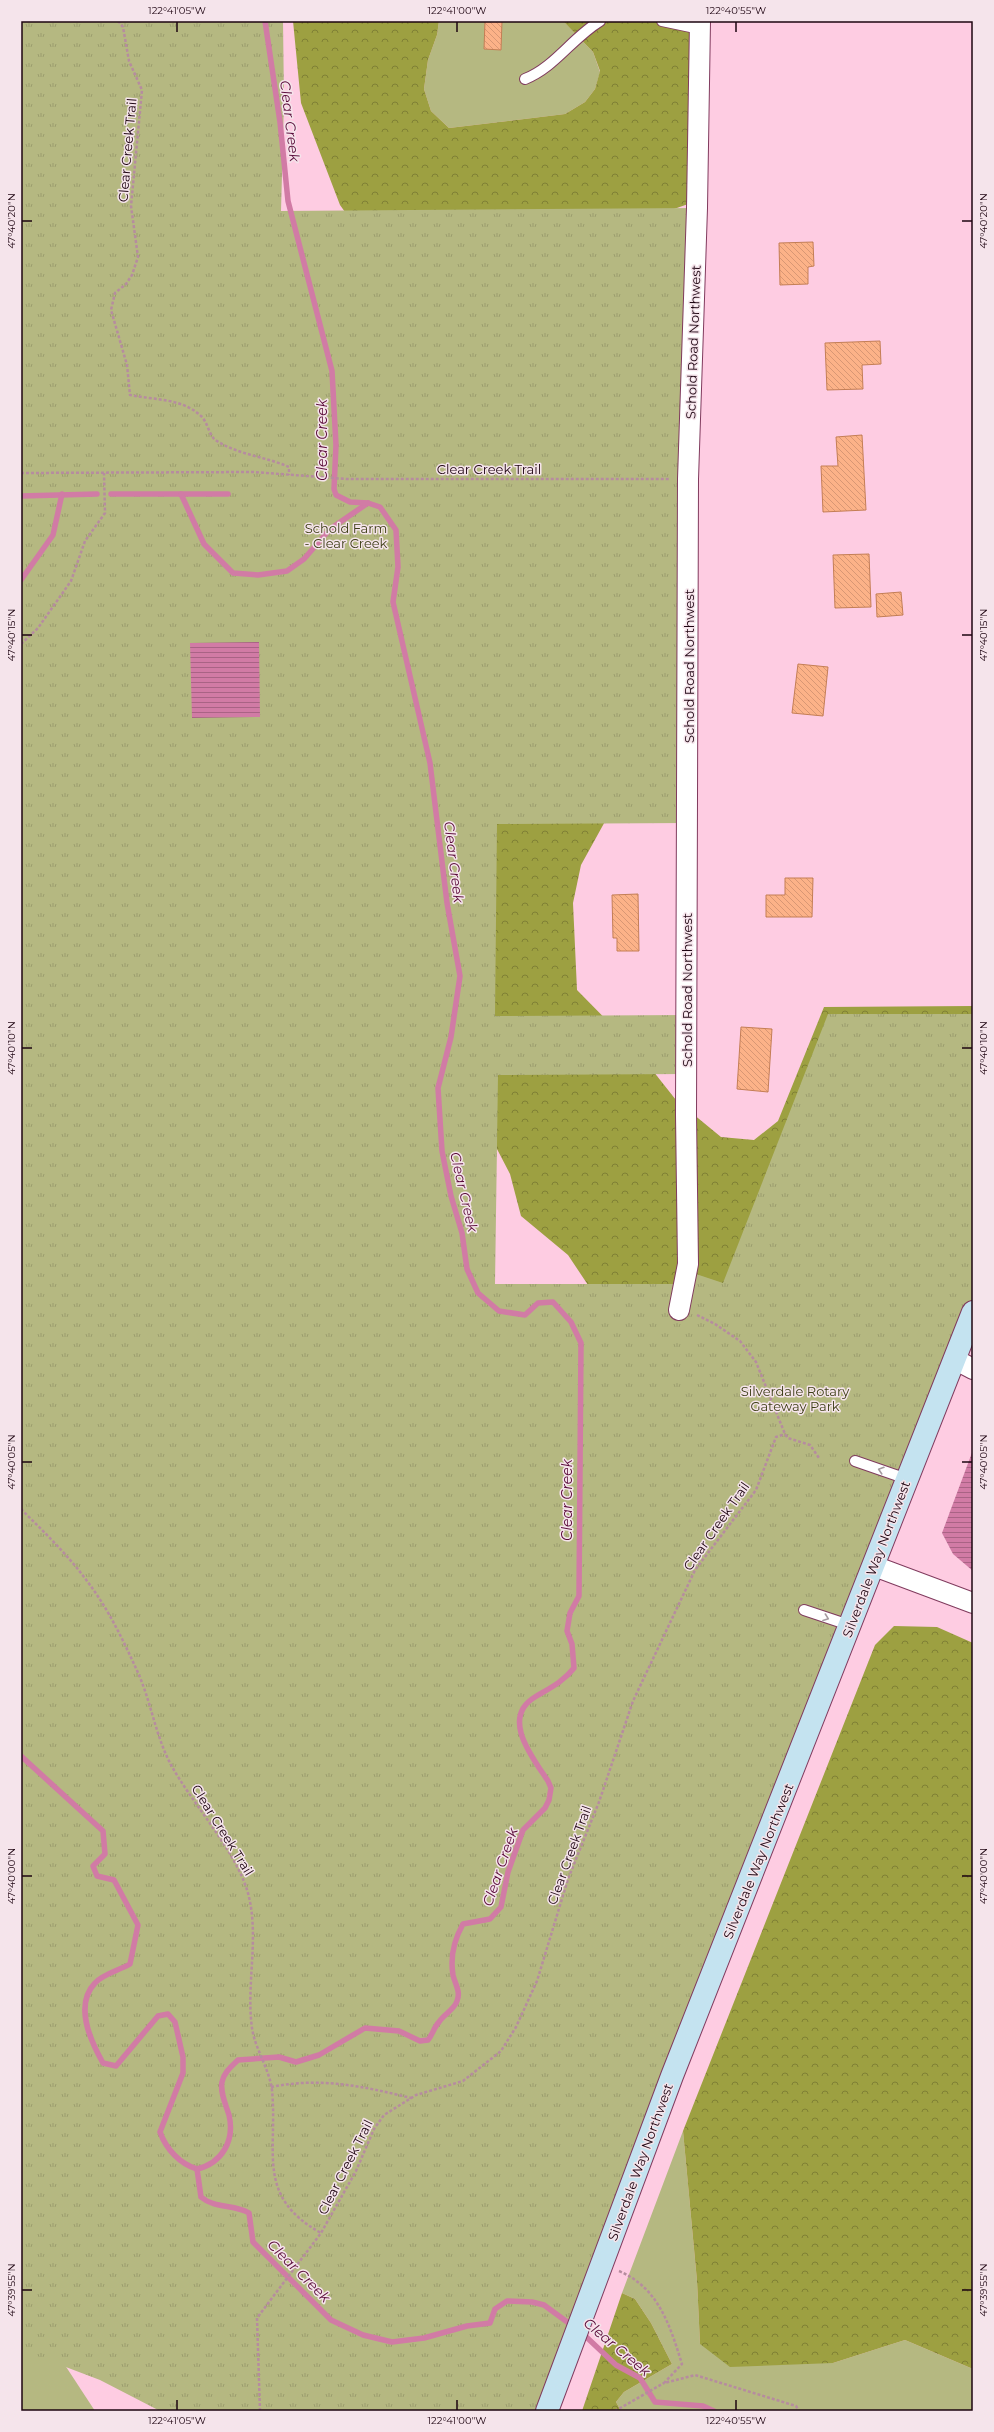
<svg xmlns="http://www.w3.org/2000/svg" width="994" height="2432" font-family="Montserrat,sans-serif">
	<defs>
		<pattern id="forest-crowns" width="20" height="18" patternUnits="userSpaceOnUse"><rect width="20" height="18" fill="#9da041"/><path d="M2 6a3 3 0 1 1 6 0M12 15a3 3 0 1 1 6 0" fill="none" stroke="#7f8035"/></pattern>
		<pattern id="park-tufts" width="24" height="20" patternUnits="userSpaceOnUse"><rect width="24" height="20" fill="#b5b881"/><path d="M3 7l-1-3M5 7V3M7 7l1-3M15 17l-1-3M17 17v-4M19 17l1-3" fill="none" stroke="#9b9d6e"/></pattern>
		<pattern id="water-rules" width="6" height="5" patternUnits="userSpaceOnUse"><rect width="6" height="5" fill="#d17ba5"/><path d="M0 2.5h6" fill="none" stroke="#a96385"/></pattern>
		<pattern id="building-back-hatch" width="6" height="6" patternUnits="userSpaceOnUse"><rect width="6" height="6" fill="#fcb288"/><path d="M-1 5l2 2M0 0l6 6M5-1l2 2" fill="none" stroke="#d89774"/></pattern>
	</defs>
	<rect width="100%" height="100%" fill="#fecce2"/>
	<!-- green -->
	<g fill="#b5b881">
		<path d="M439,21H563L593,52L600,72L595,89L585,102L565,114L449,128L431,111L424,89L428,60L437,35Z"/>
		<path d="M683,2131L697,2281L700,2344L833,2363L905,2340L973,2369V2411H621L616,2402L624,2392L672,2364L651,2323L635,2299L622,2293Z"/>
		<path d="M21,2298L95,2411H21Z"/>
	</g>
	<!-- forest -->
	<g fill="url(#forest-crowns)">
		<path d="M293,21H439L437,35L428,60L424,89L431,111L449,128L565,114L585,102L595,89L600,71L593,52L563,21H691V203L550,253L613,807L581,865L573,903L577,990L638,1052L676,1100L721,1137L754,1140L778,1121L824,1007L973,1006V1213L823,1275L598,1300L568,1255L521,1216L510,1174L484,1124L360,233L340,205L301,103Z"/>
		<path d="M894,1626L937,1627L973,1643V2369L905,2340L833,2363L730,2367L700,2344L697,2281L683,2131L875,1645Z"/>
		<path d="M622,2293L635,2299L651,2323L672,2364L624,2392L616,2402L621,2411H582Z"/>
	</g>
	<!-- park -->
	<path fill="url(#park-tufts)" d="M21,21H283L284,101L281,211L697,208L689,823L497,824L495,1016L687,1015V1074L498,1075L495,1284H684L687,1271L723,1283L828,1014H973V1312L547,2411H160L100,2380L21,2350Z"/>
	<!-- water -->
	<g fill="url(#water-rules)">
		<path d="M259,642L260,717L192,718L190,643Z"/>
		<path d="M973,1450V1571L953,1554L942,1533Z"/>
	</g>
	<g fill="none" stroke-linecap="round" stroke-linejoin="round">
		<!-- stream -->
		<g stroke="#d17ba5" stroke-width="5.5">
			<path d="M111,494H228"/>
			<path d="M181,494L204,544L233,573L258,575L287,571L304,559L330,529L368,503"/>
			<path d="M21,496L97,494"/>
			<path d="M21,580L53,535L62,494"/>
			<path d="M21,1756L103,1831L105,1854L93,1866L97,1876L114,1880L138,1925L130,1964C120,1970 103,1974 95,1983C74,2005 90,2040 103,2063L116,2066L158,2016L168,2014L175,2022L183,2057V2073L160,2132C166,2149 180,2164 197,2169"/>
			<path d="M197,2169C222,2163 235,2141 229,2115C226,2105 220,2093 222,2082C224,2072 232,2066 238,2060L279,2057L296,2062L319,2055L365,2028L399,2031L420,2041L428,2040C433,2034 434,2027 439,2022C444,2014 454,2010 457,2001C461,1992 455,1984 453,1975C450,1957 454,1940 463,1924L490,1919L501,1907L508,1872L523,1830L545,1808L549,1800L551,1788L548,1781C533,1758 500,1718 535,1697C550,1688 563,1682 574,1668L572,1644L567,1631L570,1613L579,1596L581,1343L571,1322L553,1302L538,1303L525,1315L499,1311L478,1293L467,1269L462,1233L451,1196L442,1151L438,1088L451,1037L460,976L447,903L430,763L393,602L398,567L396,530L380,507L368,503L350,502L336,495L334,489L336,445L332,371L288,201L280,122L265,21"/>
			<path d="M197,2169L201,2197C215,2209 234,2204 249,2213L253,2242L331,2320L363,2335L392,2342L424,2338L467,2326L490,2323L495,2309L507,2301L532,2302L544,2305L574,2327"/>
			<path d="M581,2332L616,2365L640,2378L655,2402L703,2406L714,2411"/>
		</g>
	</g>
	<!-- building -->
	<g fill="url(#building-back-hatch)" stroke="#c47e55">
		<path d="M485,21H502L501,50L484,49Z"/>
		<path d="M813,242L814,266L808,267V284L780,285L779,243Z"/>
		<path d="M880,341L881,364L862,365L863,389L827,390L825,343Z"/>
		<path d="M862,435L866,510L823,512L821,466H838L836,437Z"/>
		<path d="M869,554L871,607L835,608L833,555Z"/>
		<path d="M901,592L903,615L877,617L876,594Z"/>
		<path d="M798,664L828,667L823,716L792,713Z"/>
		<path d="M785,878H813L812,917H766V895H785Z"/>
		<path d="M638,894L639,951H617V938H613L612,895Z"/>
		<path d="M741,1027L772,1029L768,1092L737,1089Z"/>
	</g>
	<g fill="none" stroke-linecap="round" stroke-linejoin="round">
		<!-- service casing -->
		<g stroke="#803b5e" stroke-width="12">
			<g id="service">
				<path d="M662,21L700,29"/>
				<path d="M525,79C555,67 572,38 600,21"/>
				<path d="M855,1461L907,1479"/>
				<path d="M804,1610L849,1625"/>
			</g>
		</g>
		<!-- minor casing -->
		<g stroke="#803b5e" stroke-width="22">
			<g id="minor">
				<path d="M679,1310L688,1264L686,1115L688,479L697,208L700,21"/>
				<path d="M954,1359L973,1369"/>
				<path d="M874,1566L973,1603"/>
			</g>
		</g>
		<!-- secondary casing -->
		<g stroke="#803b5e" stroke-width="24">
			<path id="secondary" d="M547,2411L672,2076L973,1312"/>
		</g>
		<!-- path -->
		<g stroke="#b68c9f" stroke-width="2.5" stroke-dasharray="3 2" stroke-linecap="butt">
			<path d="M118,21L123,27L129,61L142,90L131,206L138,257L132,275L126,284L115,293L111,310L127,365L130,395C154,400 182,398 201,416C208,422 209,437 217,441C239,455 267,457 289,467V475"/>
			<path d="M21,473L254,472L347,479H670"/>
			<path d="M21,644L38,628L71,581L85,541L105,513L104,473"/>
			<path d="M697,1315L715,1324L740,1341L756,1362L785,1434L788,1438L810,1445L819,1458"/>
			<path d="M21,1509C45,1533 70,1557 90,1585C110,1612 125,1644 139,1675C151,1703 156,1736 170,1763C192,1804 239,1854 249,1897C259,1940 246,1985 252,2028C255,2049 269,2068 272,2090C278,2153 255,2196 321,2233"/>
			<path d="M271,2087C321,2077 362,2086 411,2098"/>
			<path d="M619,2271C659,2288 670,2326 682,2364L664,2383L695,2375L796,2406L799,2411"/>
			<path d="M260,2411L257,2318L321,2233L356,2171L374,2129L384,2115L416,2095L463,2081L501,2051L516,2027L537,1981L568,1879L599,1802L633,1701L695,1570L756,1490L776,1437L785,1434"/>
			<path d="M615,2411L664,2383"/>
		</g>
		<!-- service -->
		<use href="#service" stroke="#fff" stroke-width="10"/>
		<!-- minor -->
		<use href="#minor" stroke="#fff" stroke-width="20"/>
		<!-- secondary -->
		<use href="#secondary" stroke="#c4e3f0" stroke-width="22"/>
	</g>
	<!-- one-way arrows -->
	<defs><path id="oneway-chevron" d="M-2-3.5L2.5 0L-2 3.5" fill="none" stroke-width="1.6" stroke-linecap="round" stroke-linejoin="round"/></defs>
	<g stroke="#a59ba0">
		<use href="#oneway-chevron" transform="translate(881 1470) rotate(-162)"/>
		<use href="#oneway-chevron" transform="translate(826 1618) rotate(20)"/>
	</g>
	<!-- ticks -->
	<path fill="none" stroke="#1d0411" stroke-width="1.5" d="M177,22V32M457,22V32M736,22V32M22,221H32M962,221H972M22,635H32M962,635H972M22,1048H32M962,1048H972M22,1462H32M962,1462H972M22,1876H32M962,1876H972M22,2290H32M962,2290H972M177,2400V2410M457,2400V2410M736,2400V2410"/>
	<g text-anchor="middle" dominant-baseline="central" stroke-width="3" stroke-linejoin="round" paint-order="stroke">
		<!-- street labels -->
		<g font-size="13" fill="#1d0411" stroke="#f5e4eb">
			<text transform="translate(127 150) rotate(-85)">Clear Creek Trail</text>
			<text transform="translate(693 342) rotate(-88)">Schold Road Northwest</text>
			<text x="489" y="469">Clear Creek Trail</text>
			<text transform="translate(689 666) rotate(-90)">Schold Road Northwest</text>
			<text transform="translate(687 990) rotate(-90)">Schold Road Northwest</text>
			<text transform="translate(716 1526) rotate(-55)">Clear Creek Trail</text>
			<text transform="translate(876 1559) rotate(-69)">Silverdale Way Northwest</text>
			<text transform="translate(223 1830) rotate(58)">Clear Creek Trail</text>
			<text transform="translate(569 1855) rotate(-70)">Clear Creek Trail</text>
			<text transform="translate(758 1861) rotate(-68)">Silverdale Way Northwest</text>
			<text transform="translate(640 2162) rotate(-70)">Silverdale Way Northwest</text>
			<text transform="translate(345 2167) rotate(-63)">Clear Creek Trail</text>
		</g>
		<!-- park labels -->
		<g font-size="13" fill="#3c3d15" stroke="#f5e4eb">
			<text x="346" y="528">Schold Farm<tspan x="346" dy="15">- Clear Creek</tspan></text>
			<text x="795" y="1391">Silverdale Rotary<tspan x="795" dy="15">Gateway Park</tspan></text>
		</g>
		<!-- water labels -->
		<g font-size="14" font-style="italic" fill="#590a39" stroke="#f5e4eb">
			<text transform="translate(290 121) rotate(83)">Clear Creek</text>
			<text transform="translate(322 440) rotate(-90)">Clear Creek</text>
			<text transform="translate(454 862) rotate(83)">Clear Creek</text>
			<text transform="translate(464 1192) rotate(77)">Clear Creek</text>
			<text transform="translate(567 1500) rotate(-90)">Clear Creek</text>
			<text transform="translate(500 1867) rotate(-71)">Clear Creek</text>
			<text transform="translate(299 2271) rotate(45)">Clear Creek</text>
			<text transform="translate(617 2347) rotate(40)">Clear Creek</text>
		</g>
	</g>
	<!-- border -->
	<rect width="994" height="2432" fill="none" stroke="#f5e4eb" stroke-width="44"/>
	<rect x="22" y="22" width="950" height="2388" fill="none" stroke="#1d0411" stroke-width="1.5"/>
	<g font-size="10" text-anchor="middle" fill="#1d0411">
		<text x="177" y="14">122°41'05"W</text>
		<text x="457" y="14">122°41'00"W</text>
		<text x="736" y="14">122°40'55"W</text>
		<text transform="translate(11 221) rotate(-90)" y="4">47°40'20"N</text>
		<text transform="translate(983 221) rotate(-90)" y="4">47°40'20"N</text>
		<text transform="translate(11 635) rotate(-90)" y="4">47°40'15"N</text>
		<text transform="translate(983 635) rotate(-90)" y="4">47°40'15"N</text>
		<text transform="translate(11 1048) rotate(-90)" y="4">47°40'10"N</text>
		<text transform="translate(983 1048) rotate(-90)" y="4">47°40'10"N</text>
		<text transform="translate(11 1462) rotate(-90)" y="4">47°40'05"N</text>
		<text transform="translate(983 1462) rotate(-90)" y="4">47°40'05"N</text>
		<text transform="translate(11 1876) rotate(-90)" y="4">47°40'00"N</text>
		<text transform="translate(983 1876) rotate(-90)" y="4">47°40'00"N</text>
		<text transform="translate(11 2290) rotate(-90)" y="4">47°39'55"N</text>
		<text transform="translate(983 2290) rotate(-90)" y="4">47°39'55"N</text>
		<text x="177" y="2424">122°41'05"W</text>
		<text x="457" y="2424">122°41'00"W</text>
		<text x="736" y="2424">122°40'55"W</text>
	</g>
</svg>
